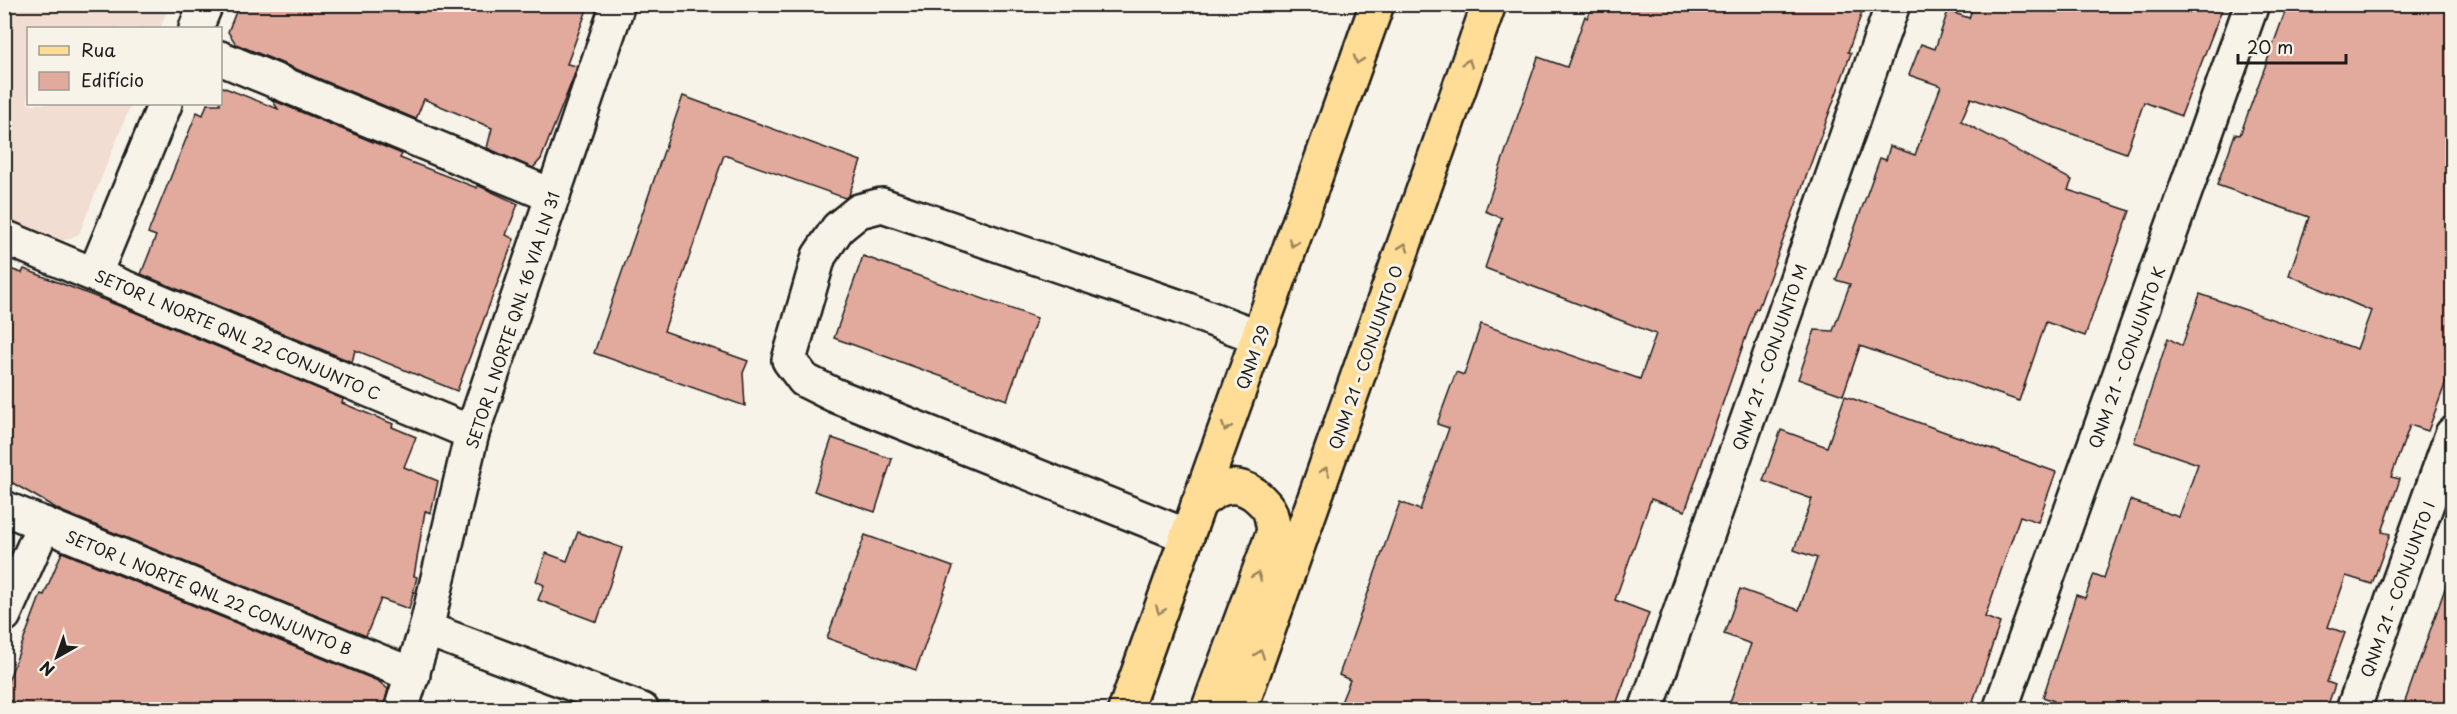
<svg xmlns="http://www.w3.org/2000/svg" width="2457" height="714" font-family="'Playpen Sans',sans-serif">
	<rect width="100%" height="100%" fill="#f7f3e8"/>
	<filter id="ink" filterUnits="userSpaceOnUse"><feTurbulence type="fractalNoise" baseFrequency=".0167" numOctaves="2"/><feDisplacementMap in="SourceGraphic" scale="12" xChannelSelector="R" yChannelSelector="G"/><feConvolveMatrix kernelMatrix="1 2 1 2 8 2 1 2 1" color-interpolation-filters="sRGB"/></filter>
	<g filter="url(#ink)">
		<!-- built -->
		<path fill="#f1ddd2" d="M164,4L167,12L160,28H28V104H131L79,234L53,245L5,226L4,5Z"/>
		<!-- building -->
		<g fill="#e2a99d" stroke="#1c1c1c" stroke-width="1.5">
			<path d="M239,4L427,5L589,4L567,64L577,66L574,76L541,159L533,168L487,148L492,128L424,99L416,119L236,44L228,32Z"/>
			<path d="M1593,4H1865L1848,52L1851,53L1758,309L1756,308L1685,511L1651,499L1615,600L1649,613L1614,710H1338L1350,680L1339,675L1400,502L1420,510L1449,428L1437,424L1456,372L1464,375L1481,324L1640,379L1656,334L1485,268L1502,218L1485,211L1538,57L1567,67L1585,16L1587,18Z"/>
			<path d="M1974,4H2224L2181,116L2144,102L2126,153L1971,98L1961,121L2072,180L2068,190L2130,211L2085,336L2046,322L2019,401L1860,346L1843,395L1798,379L1815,330L1833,331L1850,284L1836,280L1880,158L1886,160L1890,146L1915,155L1941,86L1909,75L1921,44L1935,49L1948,11L1969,18Z"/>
			<path d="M2288,4H2452V365L2428,431L2410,425L2391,477L2400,479L2382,532L2390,534L2372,584L2346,576L2328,627L2345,633L2327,682L2335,685L2326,710H2051L2054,701L2043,697L2076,595L2085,598L2094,574L2104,578L2130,500L2179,517L2198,464L2134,442L2168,338L2182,346L2200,294L2357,349L2371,311L2289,275L2309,217L2217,185L2235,134L2240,135Z"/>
			<path d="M220,86L278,109L272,100L402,154L400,158L477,188V185L518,204L506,235L514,239L457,391L355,350L352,362L141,274L156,236L148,233L197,112L203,115L207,104H220Z"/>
			<path d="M683,96L861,161L849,195L845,198L724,155L664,331L748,361L743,373L745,406L594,353Z"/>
			<path d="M863,256L1037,318L1007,400L834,338Z"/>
			<path d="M4,267L22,273L24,269L127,309L343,399L342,403L393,424L392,427L416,437L404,467L438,481L431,513L425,511L414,576L417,577L409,609L381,599L366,636L61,511L4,478Z"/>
			<path d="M1845,396L2056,472L2038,522L2020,516L1985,617L2000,623L1970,710H1727L1751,644L1724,634L1740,589L1799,610L1817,558L1794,550L1812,499L1763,481L1781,430L1827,447Z"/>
			<path d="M832,438L892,459L875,512L814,491Z"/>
			<path d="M578,532L622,548L597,622L538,600L544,585L536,581L546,553L567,561Z"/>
			<path d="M865,535L953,567L916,670L827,638Z"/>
			<path d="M62,552L378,681L388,689L383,710H4V692L41,594L44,595Z"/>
			<path d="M2448,580H2452V710H2402Z"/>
		</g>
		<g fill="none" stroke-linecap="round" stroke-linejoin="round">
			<!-- minor casing -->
			<g stroke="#1c1c1c" stroke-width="38">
				<g id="minor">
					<path d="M196,28L206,4"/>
					<path d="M220,58L553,196"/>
					<path d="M4,237L472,433"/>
					<path d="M95,273L165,104"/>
					<path d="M4,508L413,675"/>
					<path d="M1187,536L834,395L804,380L789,360L819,256L838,228L859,211L882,205L1177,306L1259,337"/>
					<path d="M4,615L44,524"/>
					<path d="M426,629L642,710"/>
					<path d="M401,710L426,629L472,433L618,4"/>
					<path d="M1646,710L1893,4"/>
					<path d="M2000,710L2252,4"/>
					<path d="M2353,710L2452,434"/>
				</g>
			</g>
			<!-- major casing -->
			<g stroke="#1c1c1c" stroke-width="38">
				<g id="major">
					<path d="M1198,504C1215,489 1233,479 1254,494C1260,499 1267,505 1270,512C1272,518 1273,525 1274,531L1208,710"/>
					<path d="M1125,710L1377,4"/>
					<path d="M1240,710L1489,4"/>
				</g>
			</g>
			<!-- minor -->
			<use href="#minor" stroke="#f7f3e8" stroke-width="33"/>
			<!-- major -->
			<use href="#major" stroke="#ffdd96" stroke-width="33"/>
		</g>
		<!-- one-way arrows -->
		<defs><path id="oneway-chevron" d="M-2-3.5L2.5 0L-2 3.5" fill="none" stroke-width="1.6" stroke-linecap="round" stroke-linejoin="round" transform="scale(1.5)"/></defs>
		<g stroke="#99865f">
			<use href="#oneway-chevron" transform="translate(1358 60) rotate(109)"/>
			<use href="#oneway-chevron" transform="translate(1468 63) rotate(-71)"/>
			<use href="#oneway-chevron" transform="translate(1293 243) rotate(109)"/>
			<use href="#oneway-chevron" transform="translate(1404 247) rotate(-71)"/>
			<use href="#oneway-chevron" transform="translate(1226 427) rotate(110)"/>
			<use href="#oneway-chevron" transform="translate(1325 471) rotate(-71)"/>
			<use href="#oneway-chevron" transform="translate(1257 576) rotate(-70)"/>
			<use href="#oneway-chevron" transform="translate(1160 610) rotate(110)"/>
			<use href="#oneway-chevron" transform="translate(1260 654) rotate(-70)"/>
		</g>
	</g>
	<g text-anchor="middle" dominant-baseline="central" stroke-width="6" stroke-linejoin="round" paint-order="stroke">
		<!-- street labels -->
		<g font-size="16" fill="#1c1c1c" stroke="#f7f3e8">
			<text transform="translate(512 320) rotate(-72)">SETOR L NORTE QNL 16 VIA LN 31</text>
			<text transform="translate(238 334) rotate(23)">SETOR L NORTE QNL 22 CONJUNTO C</text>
			<text transform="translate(1252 357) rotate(-70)">QNM 29</text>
			<text transform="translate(1365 357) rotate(-71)">QNM 21 - CONJUNTO O</text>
			<text transform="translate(1769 357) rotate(-71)">QNM 21 - CONJUNTO M</text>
			<text transform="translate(2126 357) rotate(-70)">QNM 21 - CONJUNTO K</text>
			<text transform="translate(2397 589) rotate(-70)">QNM 21 - CONJUNTO I</text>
			<text transform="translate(209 592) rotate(22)">SETOR L NORTE QNL 22 CONJUNTO B</text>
		</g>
	</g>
	<!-- margin -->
	<rect width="2457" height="714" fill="none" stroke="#f7f3e8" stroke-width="24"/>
	<rect x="12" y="12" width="2433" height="690" fill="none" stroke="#1c1c1c" stroke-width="2" filter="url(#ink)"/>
	<!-- legend -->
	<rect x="27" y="27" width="195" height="78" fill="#f7f3e8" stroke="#9f9d96" stroke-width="1.5"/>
	<rect x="39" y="46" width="30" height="9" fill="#ffdd96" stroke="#9f9d96" stroke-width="1.5"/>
	<text x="81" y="57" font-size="18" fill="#1c1c1c">Rua</text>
	<rect x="39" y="72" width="30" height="18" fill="#e2a99d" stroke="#9f9d96" stroke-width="1.5"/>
	<text x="81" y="87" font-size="18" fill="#1c1c1c">Edifício</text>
	<!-- north arrow -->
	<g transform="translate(57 657) rotate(220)" stroke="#f7f3e8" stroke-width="4.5" paint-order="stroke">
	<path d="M0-4.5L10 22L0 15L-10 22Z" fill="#1c1c1c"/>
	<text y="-9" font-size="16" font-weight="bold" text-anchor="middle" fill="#1c1c1c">N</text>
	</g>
	<!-- scale -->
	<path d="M2238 54v9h108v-9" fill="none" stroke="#1c1c1c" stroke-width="3"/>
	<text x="2247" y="54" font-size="18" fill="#1c1c1c" stroke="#f7f3e8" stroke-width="4.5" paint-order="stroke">20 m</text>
</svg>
